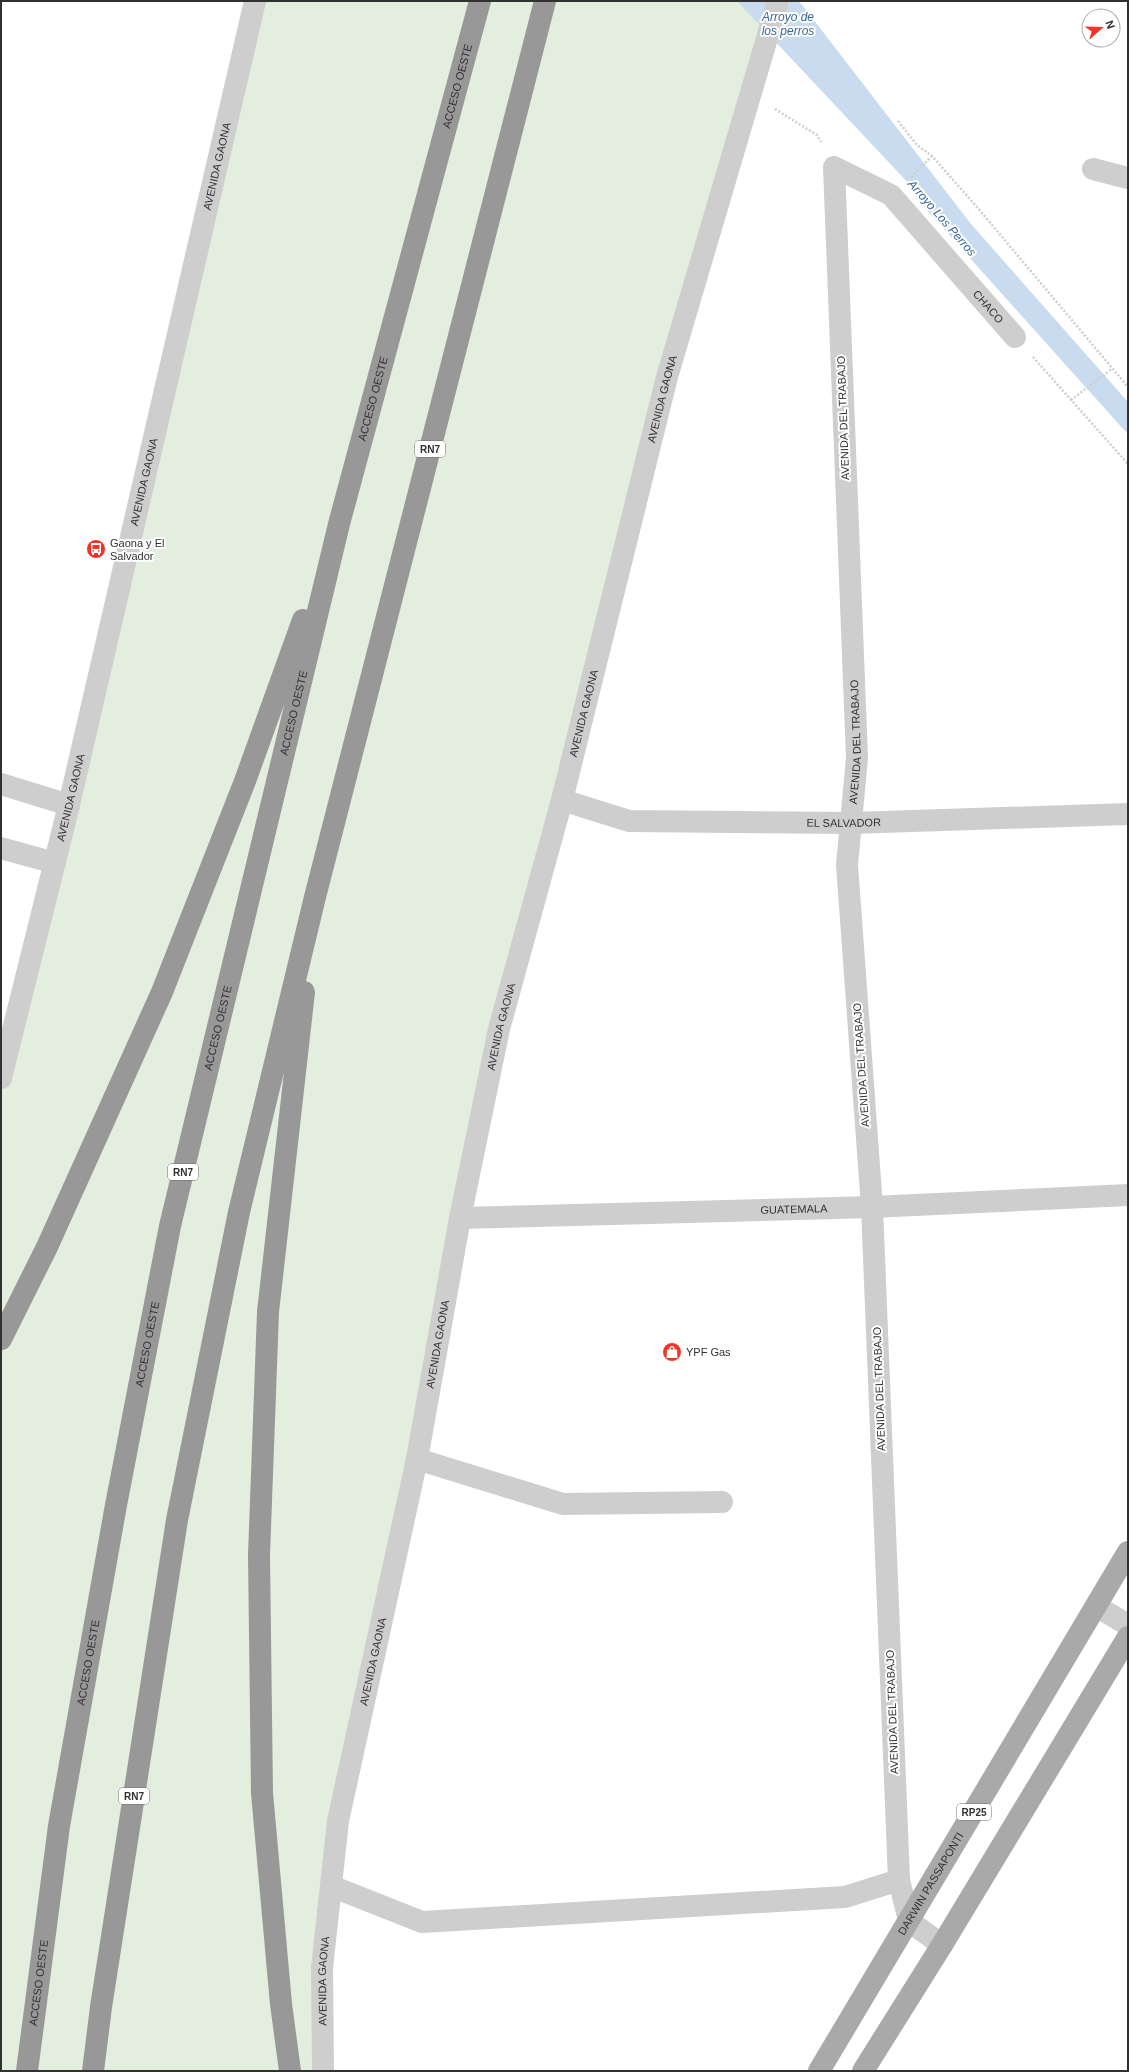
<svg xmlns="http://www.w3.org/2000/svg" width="1129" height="2072" font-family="Helvetica,sans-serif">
	<rect width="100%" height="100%" fill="#fff"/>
	<!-- green -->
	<path fill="#e4eede" d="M255,1H778L499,1029L338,1821L323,2071H1V1078Z"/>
	<!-- water -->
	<path fill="#c9dbef" d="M737,1H798L803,6L971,224L1128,402V427L928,204Z"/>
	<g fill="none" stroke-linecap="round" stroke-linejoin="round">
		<!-- stream -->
		<path stroke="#c9dbef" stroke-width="10" d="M921,196L1128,427"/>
		<!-- path -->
		<g stroke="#cecece" stroke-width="2.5" stroke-dasharray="2 2" stroke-linecap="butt">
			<path d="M775,109L817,135L821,142"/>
			<path d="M898,121L917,145L932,156L977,207L1128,387"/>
			<path d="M911,177L932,156"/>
			<path d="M1033,357L1128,464"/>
			<path d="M1071,400L1112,369"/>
		</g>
		<!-- minor -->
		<g stroke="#cecece" stroke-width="22">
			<path d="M1093,169L1128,178"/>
			<path d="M1,784L69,805"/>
			<path id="s1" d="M562,800L629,821L852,823L1128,814"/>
			<path d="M1,848L55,863"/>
			<path id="s2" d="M1,1078L69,805L255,1"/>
			<path id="s3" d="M460,1218L872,1207L1128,1195"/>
			<path d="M417,1459L563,1504L722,1502"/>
			<path d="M1096,1606L1128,1625"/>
			<path d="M331,1886L422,1922L845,1897L899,1880"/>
			<path id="s4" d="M942,1945L909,1921L899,1880L872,1207L847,865L857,758L834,167L891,195L1015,337"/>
			<path id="s5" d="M323,2071L322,1968L338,1821L417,1459L460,1218L499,1029L562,800L667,377L778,1"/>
		</g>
		<!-- major -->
		<g stroke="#a9a9a9" stroke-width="22">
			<path id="s6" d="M819,2071L1128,1552"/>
			<path d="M863,2071L942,1945L1128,1637"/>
		</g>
		<!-- highway -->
		<g stroke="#989898" stroke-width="22">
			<path d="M1,1339L47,1247L162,992L245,781L303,620"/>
			<path id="s7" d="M27,2071L59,1826L116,1505L170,1226L339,524L480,1"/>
			<path d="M93,2071L101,2007L177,1520L239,1212L315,897L545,1"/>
			<path d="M290,2071L281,2004L262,1793L259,1555L268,1312L304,992"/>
		</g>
	</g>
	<!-- icons -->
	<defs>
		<g id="bus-disc" transform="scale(1)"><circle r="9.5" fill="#f33327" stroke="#fff"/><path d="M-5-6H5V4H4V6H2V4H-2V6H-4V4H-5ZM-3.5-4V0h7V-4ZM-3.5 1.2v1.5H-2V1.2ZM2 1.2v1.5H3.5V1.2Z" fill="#fff"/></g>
		<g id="shop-disc" transform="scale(1)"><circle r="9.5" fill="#f33327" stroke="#fff"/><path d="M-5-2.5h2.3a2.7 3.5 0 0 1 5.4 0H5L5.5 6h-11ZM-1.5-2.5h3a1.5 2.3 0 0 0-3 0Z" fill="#fff"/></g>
	</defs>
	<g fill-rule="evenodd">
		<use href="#bus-disc" x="96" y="549"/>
		<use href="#shop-disc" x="672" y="1352"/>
	</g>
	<g text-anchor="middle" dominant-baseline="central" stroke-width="4" stroke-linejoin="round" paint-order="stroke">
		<!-- shield labels -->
		<g fill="#fff" stroke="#6f6f6f" stroke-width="1">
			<rect x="415" y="441" width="30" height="16" rx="3"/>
			<rect x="168" y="1164" width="30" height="16" rx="3"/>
			<rect x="119" y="1788" width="30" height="16" rx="3"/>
			<rect x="957" y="1804" width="34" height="16" rx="3"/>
		</g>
		<g font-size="10" font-weight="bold" fill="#313131">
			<text x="430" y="449">RN7</text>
			<text x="183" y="1172">RN7</text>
			<text x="134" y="1796">RN7</text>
			<text x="974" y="1812">RP25</text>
		</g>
		<!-- street labels -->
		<g font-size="11" fill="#313131" stroke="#fff">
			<text stroke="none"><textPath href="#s7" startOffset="2033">ACCESO OESTE</textPath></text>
			<text stroke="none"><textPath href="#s2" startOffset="937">AVENIDA GAONA</textPath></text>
			<text stroke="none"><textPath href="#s4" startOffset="2010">CHACO</textPath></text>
			<text stroke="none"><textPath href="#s7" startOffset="1709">ACCESO OESTE</textPath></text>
			<text stroke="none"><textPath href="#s5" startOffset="1710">AVENIDA GAONA</textPath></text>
			<text transform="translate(843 418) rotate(-92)">AVENIDA DEL TRABAJO</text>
			<text stroke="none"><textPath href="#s2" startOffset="613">AVENIDA GAONA</textPath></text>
			<text stroke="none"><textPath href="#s7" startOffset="1385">ACCESO OESTE</textPath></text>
			<text stroke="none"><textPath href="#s5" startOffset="1386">AVENIDA GAONA</textPath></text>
			<text stroke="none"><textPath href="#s4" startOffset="1223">AVENIDA DEL TRABAJO</textPath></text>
			<text stroke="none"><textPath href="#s2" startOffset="289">AVENIDA GAONA</textPath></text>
			<text stroke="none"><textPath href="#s1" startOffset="285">EL SALVADOR</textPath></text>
			<text stroke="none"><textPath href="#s5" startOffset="1062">AVENIDA GAONA</textPath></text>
			<text stroke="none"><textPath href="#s7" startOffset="1061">ACCESO OESTE</textPath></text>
			<text transform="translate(861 1065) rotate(-94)">AVENIDA DEL TRABAJO</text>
			<text stroke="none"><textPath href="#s3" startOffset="334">GUATEMALA</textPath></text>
			<text stroke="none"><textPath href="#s5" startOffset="738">AVENIDA GAONA</textPath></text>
			<text stroke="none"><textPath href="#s7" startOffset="737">ACCESO OESTE</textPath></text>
			<text transform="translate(879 1389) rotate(-92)">AVENIDA DEL TRABAJO</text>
			<text stroke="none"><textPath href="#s5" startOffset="414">AVENIDA GAONA</textPath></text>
			<text stroke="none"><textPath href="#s7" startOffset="413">ACCESO OESTE</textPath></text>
			<text transform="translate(892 1712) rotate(-92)">AVENIDA DEL TRABAJO</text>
			<text stroke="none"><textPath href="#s6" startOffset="218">DARWIN PASSAPONTI</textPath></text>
			<text stroke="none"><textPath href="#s5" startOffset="90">AVENIDA GAONA</textPath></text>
			<text stroke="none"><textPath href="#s7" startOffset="89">ACCESO OESTE</textPath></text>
		</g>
		<!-- poi labels -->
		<g font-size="11" fill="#313131" stroke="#fff" text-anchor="start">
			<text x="110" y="543">Gaona y El<tspan x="110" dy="13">Salvador</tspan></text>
			<text x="686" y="1352">YPF Gas</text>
		</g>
		<!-- water labels -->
		<g font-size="12" font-style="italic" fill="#37669a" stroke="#fff">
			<text x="788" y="17">Arroyo de<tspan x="788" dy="14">los perros</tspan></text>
			<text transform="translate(942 218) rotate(49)">Arroyo Los Perros</text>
		</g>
	</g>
	<!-- border -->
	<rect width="1129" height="2072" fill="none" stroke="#313131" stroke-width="4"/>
	<!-- north arrow -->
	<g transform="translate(1101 28) rotate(70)"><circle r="19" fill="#ffffff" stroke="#adadad"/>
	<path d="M0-3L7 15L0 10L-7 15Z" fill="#f33327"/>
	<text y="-6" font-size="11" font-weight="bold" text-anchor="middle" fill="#313131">N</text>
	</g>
</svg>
